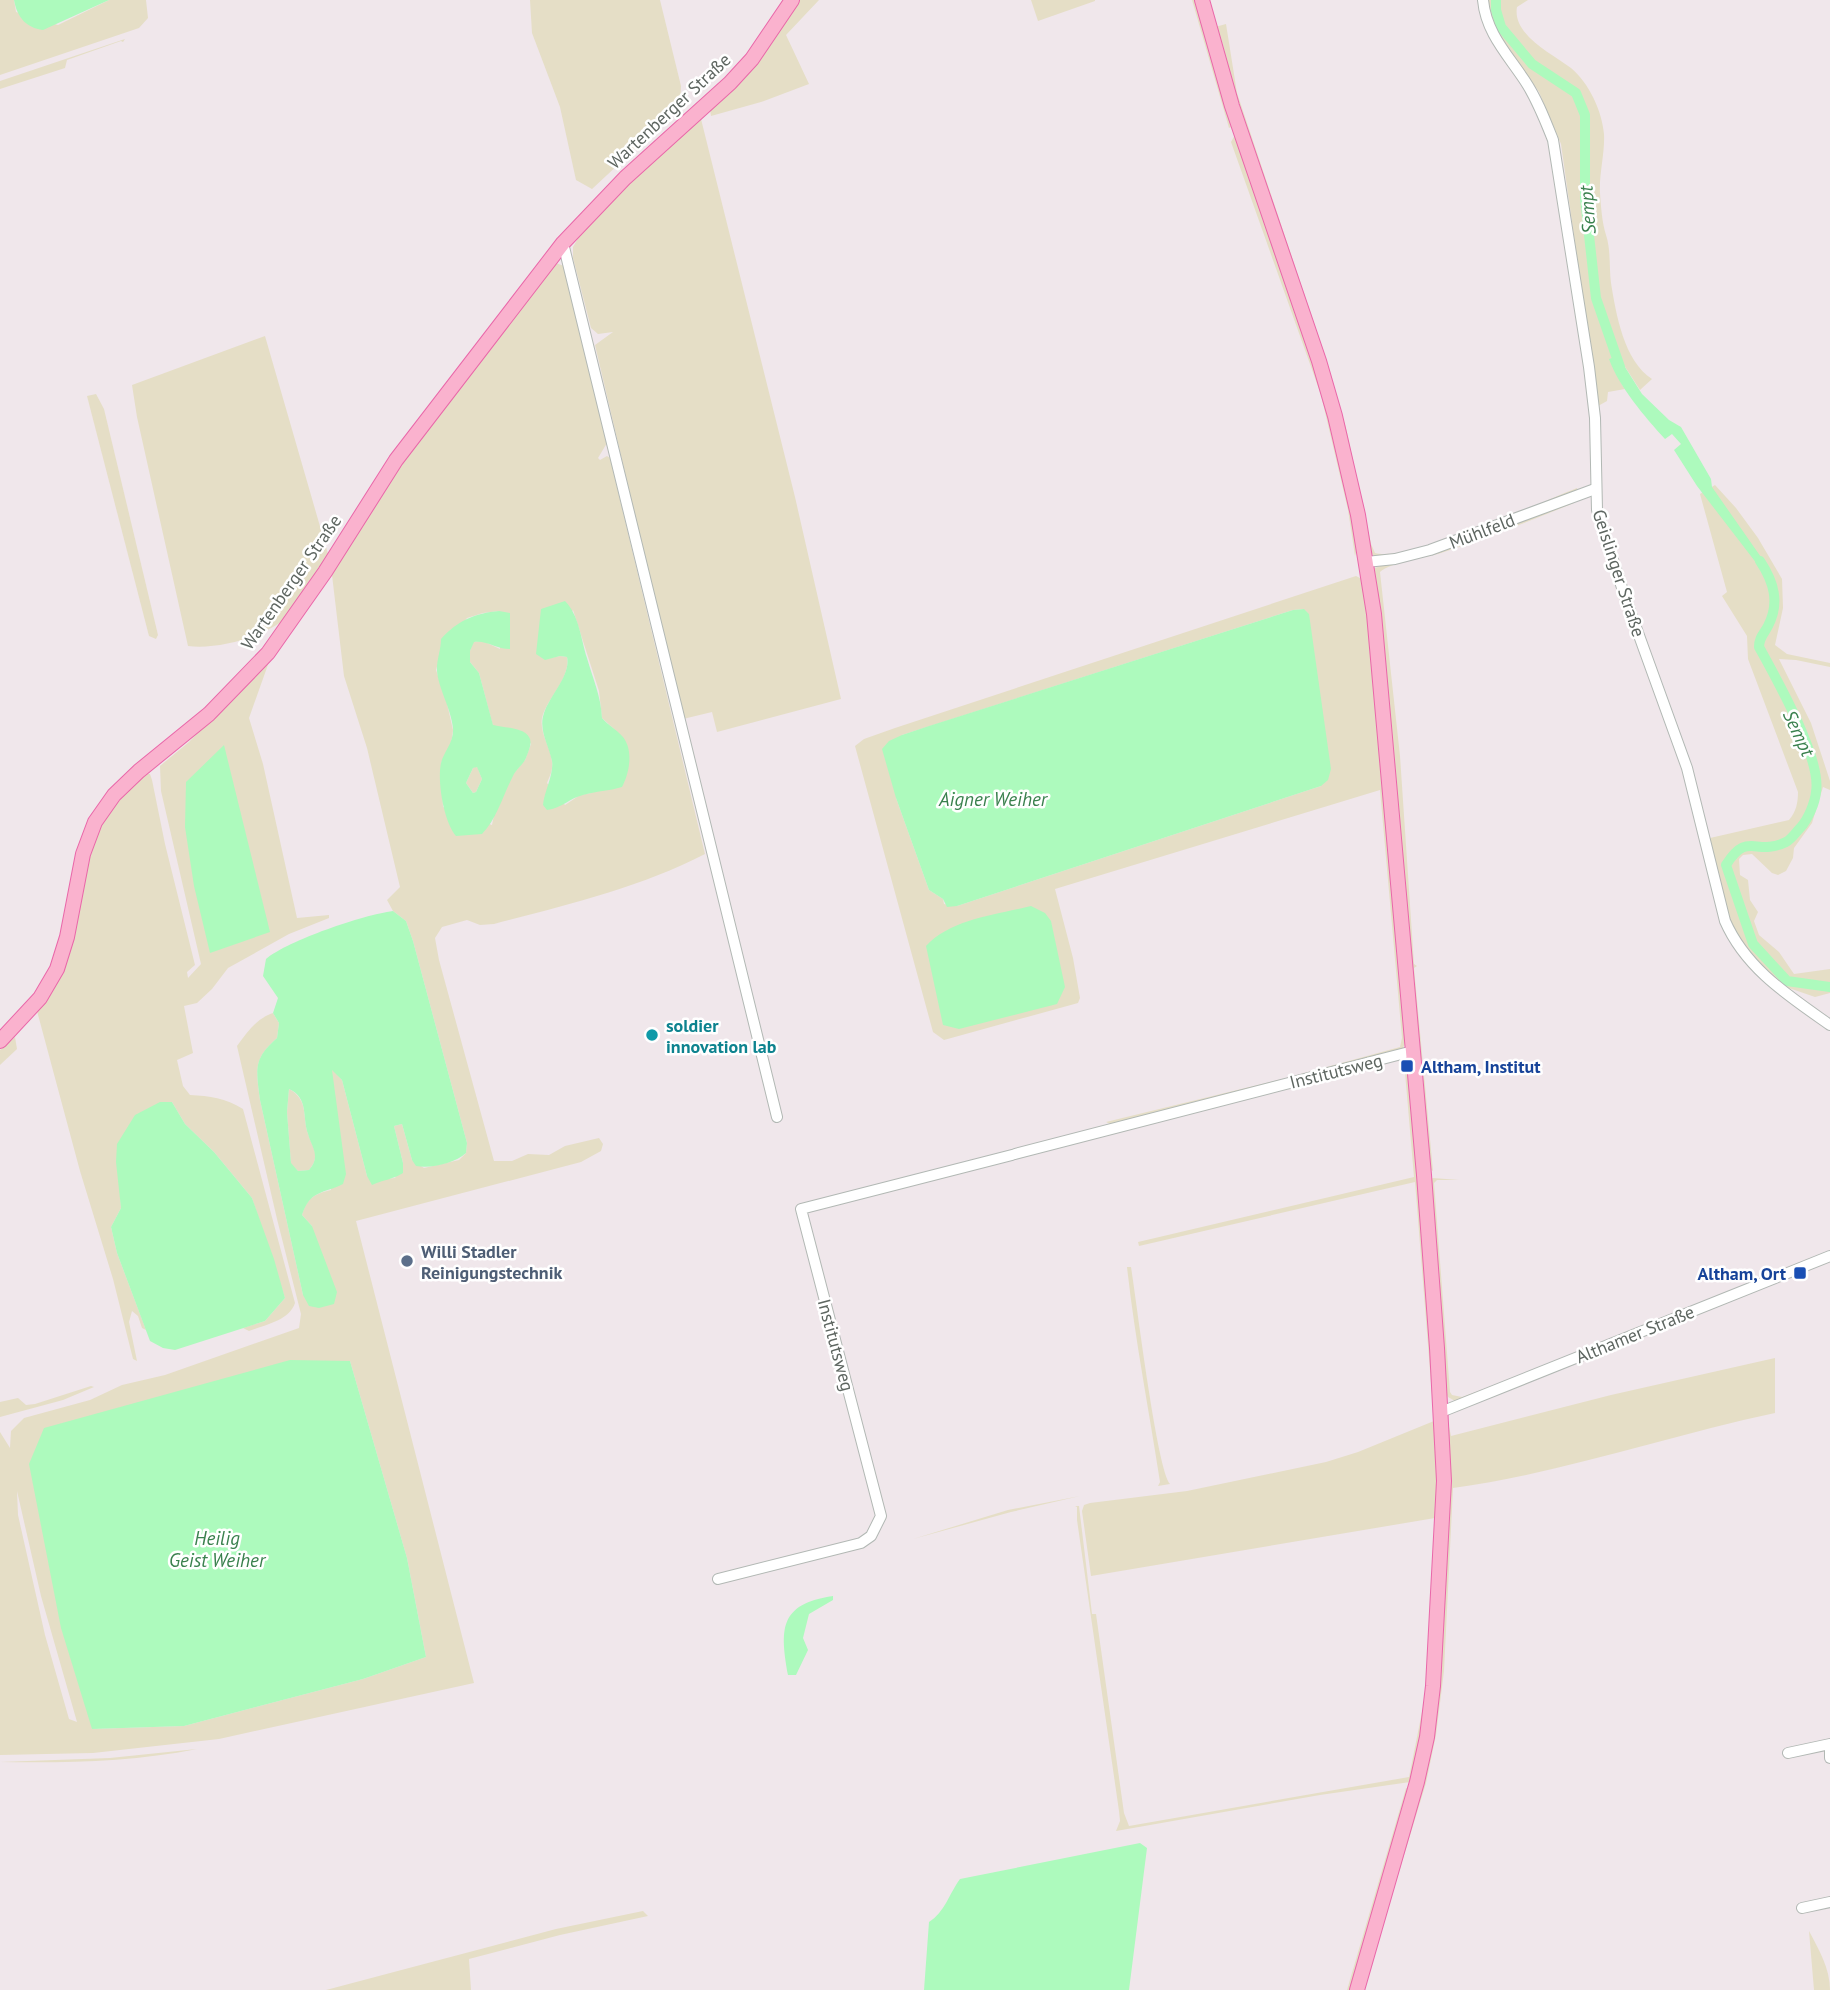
<svg xmlns="http://www.w3.org/2000/svg" width="1830" height="1990" font-family="'PT Sans',sans-serif">
	<rect width="100%" height="100%" fill="#f0e7eb"/>
	<!-- green -->
	<g fill="#e5dec6" fill-rule="evenodd">
		<path d="M0,0H14L16,12L58,25L109,0H146L148,18L139,28L0,75Z"/>
		<path d="M530,0H660L681,86L680,107L592,189L576,180L560,107L532,33Z"/>
		<path d="M797,0H819L786,35L809,84L761,102L711,116L710,110Z"/>
		<path d="M1031,0H1095V1L1038,21Z"/>
		<path d="M1192,0H1196L1231,127L1229,128Z"/>
		<path d="M1487,0H1528L1517,7C1512,35 1553,54 1571,68C1589,83 1602,111 1604,134C1605,153 1599,173 1600,193C1601,207 1602,222 1606,235C1611,250 1609,268 1611,283C1616,314 1624,361 1652,379L1640,390L1620,359L1621,383L1625,389L1608,392L1607,401L1598,406L1561,144L1539,92L1495,28Z"/>
		<path d="M1226,24L1237,93L1321,344L1346,428L1371,544L1375,553C1412,562 1537,504 1577,488L1578,491L1425,550L1374,556L1371,553L1235,101L1223,45L1215,27Z"/>
		<path d="M125,39L123,42L121,41L67,60L65,68L0,89V81Z"/>
		<path d="M701,119L795,497L841,699L717,732L712,712L683,719L595,345L613,332L598,334L591,328L573,258V247L584,228L654,160Z"/>
		<path d="M1235,135L1311,354L1345,477L1357,549L1355,556L1348,510L1321,395L1231,142Z"/>
		<path d="M556,263L564,266L607,443L598,458L600,460L607,456L610,458L705,854C639,888 566,905 494,924L480,925L467,920L442,927L435,938L439,960L494,1161H512L528,1154L549,1155L565,1146L599,1138L603,1144L601,1151L581,1162L356,1221L474,1683L219,1739L93,1753L0,1755V1432L10,1448L11,1431L24,1418L90,1400L122,1385L165,1375L299,1328L301,1314L277,1219L237,1046C248,1031 256,1019 273,1013L279,1023L277,1038C253,1059 256,1070 260,1100L303,1295L312,1226L302,1215C307,1198 314,1194 331,1190L332,1069L342,1080L367,1176L384,1179L395,1178L403,1163L394,1126L402,1124L412,1160L424,1168L459,1160L466,1153L467,1143L413,941L406,921L393,911L387,900L400,887L367,748L344,676L332,575L387,483ZM573,610L599,691L602,718L615,730L591,793L580,795L565,805L547,783C549,778 552,772 552,767C554,751 539,735 542,718C547,698 571,678 567,657L560,656L545,659ZM499,611L500,649L483,641L473,642L470,651V662L479,673L493,726L521,731L531,744L525,760L513,774L494,815L492,825L443,807L441,763L451,745L453,730L446,699L436,670L441,652L467,618L483,613ZM350,1361L407,1558L426,1657L363,1679L184,1726L92,1729ZM17,1491L41,1596L77,1722L69,1719L45,1635L18,1515Z"/>
		<path d="M265,336L328,554C319,568 300,606 290,615C267,636 219,650 188,646L137,417L132,385Z"/>
		<path d="M96,394L104,409L158,635L156,639L149,636L87,396Z"/>
		<path d="M1715,485L1736,508L1758,538L1782,579L1783,608L1775,645L1787,654L1830,663V667L1796,660L1779,659L1811,723L1830,781V790L1823,787L1812,823L1794,848L1793,858L1786,871L1778,875L1772,873L1752,854L1743,855L1739,859L1740,875L1748,880L1750,900L1758,912L1754,921L1759,935L1779,952L1794,974L1830,969V993L1815,997L1786,987L1749,954L1731,924L1710,838L1789,820C1796,812 1798,803 1798,792L1748,659L1747,636L1722,596L1727,592L1700,494Z"/>
		<path d="M1571,500L1574,503C1530,521 1487,538 1441,553C1425,558 1391,562 1380,572L1400,756L1414,964L1417,966L1414,968L1433,1171L1430,1169L1419,1065L1423,1064L1422,1059H1418L1372,569Z"/>
		<path d="M1356,576L1364,580L1406,1041L1403,1048L1126,1121L1110,1124L1106,1122L1290,1077L1400,1047L1402,1038L1380,790L1055,889L1073,958L1080,998L1078,1003L944,1040L933,1032L855,746L864,739L895,728ZM1304,609L1321,786L957,906L944,904L943,899L929,890L896,798L902,735L1293,610Z"/>
		<path d="M270,659L249,718L263,764L297,918L329,915V918L289,934L228,968L212,989L197,1003L184,1006L193,1053L177,1060L183,1086L190,1095C210,1096 225,1098 243,1109L295,1303C289,1321 264,1325 249,1331L243,1328L265,1321L285,1298L252,1198L214,1152L185,1124L172,1102L120,1188L121,1208L111,1227L117,1253L146,1330L142,1328L138,1316L132,1311L129,1322L137,1361L133,1359L113,1279L80,1171L37,1011C68,979 72,891 90,847C104,815 121,798 145,774H150L152,780L165,844L195,965L187,972L188,978L201,964L161,791L160,766L189,742Z"/>
		<path d="M477,766L482,779L476,792L473,793L466,783L473,768Z"/>
		<path d="M15,1037L17,1049L0,1065V1050Z"/>
		<path d="M1404,1061L1409,1070L1435,1402L1433,1408L1415,1182L1139,1246L1138,1242L1414,1177Z"/>
		<path d="M289,1089C309,1100 302,1116 308,1134C313,1148 321,1156 309,1170L298,1171L291,1164L287,1112Z"/>
		<path d="M1433,1178L1459,1180H1437L1434,1183L1450,1392L1452,1395L1462,1397L1492,1386L1455,1401L1448,1397L1445,1391L1431,1179Z"/>
		<path d="M1127,1267H1131C1136,1298 1157,1470 1170,1484L1158,1486L1160,1482C1149,1410 1135,1340 1127,1267Z"/>
		<path d="M1775,1358V1413C1667,1436 1562,1473 1453,1488L1444,1671L1436,1735L1426,1783L1371,1964L1424,1773L1447,1417L1451,1436L1611,1395Z"/>
		<path d="M91,1386L94,1387L63,1400L0,1417V1402L18,1398L26,1405L35,1404Z"/>
		<path d="M1434,1421L1439,1460L1425,1718L1410,1782L1320,1795L1116,1831L1120,1821L1119,1811L1077,1520V1507L1075,1506H1079L1092,1614H1096L1124,1813L1129,1826L1409,1777L1425,1697L1435,1518L1091,1576L1082,1511L1084,1505L1090,1503L1187,1491L1326,1462L1358,1452Z"/>
		<path d="M1080,1496L1011,1512L913,1539L1008,1510Z"/>
		<path d="M197,1749C133,1762 65,1763 0,1762L110,1758Z"/>
		<path d="M1406,1788L1408,1789L1352,1990H1347Z"/>
		<path d="M643,1911L648,1916L560,1935L469,1959L471,1990H326L556,1929Z"/>
		<path d="M1809,1931C1819,1950 1830,1968 1830,1990H1814Z"/>
	</g>
	<!-- water -->
	<g fill="#adfabd" fill-rule="evenodd">
		<path d="M14,0H109L43,30C26,28 17,17 14,0Z"/>
		<path d="M1618,356L1642,394L1669,420L1681,427L1711,479L1712,487L1770,570L1764,573L1697,486L1674,450L1681,444L1672,434L1665,439C1645,417 1619,387 1609,359Z"/>
		<path d="M565,601C579,615 581,639 587,658C593,679 601,696 602,718C608,725 617,730 623,737C634,751 629,774 622,787C609,791 596,791 583,795C570,798 562,808 547,810L543,805C544,792 554,774 552,761C549,745 538,730 544,713C550,695 571,675 567,657L560,656L545,660L536,654L541,609Z"/>
		<path d="M1304,609L1309,614L1311,628L1331,769L1328,780L1321,786L957,906L947,907L943,899L929,890L896,798L882,749L889,741L902,735L929,726L1293,610Z"/>
		<path d="M499,611L510,613V649C496,649 487,640 474,642L470,651V662L479,673L493,725C504,728 523,727 529,737C533,743 528,752 526,758C523,765 516,769 513,776C503,795 497,819 482,834L456,836C444,822 437,782 441,763C444,751 454,743 453,728C451,709 438,687 437,671C436,662 441,650 441,639C457,621 475,613 499,611ZM477,767L482,779L476,792L473,793L466,783L473,768Z"/>
		<path d="M224,745L270,932L210,953L194,886L185,827L186,782Z"/>
		<path d="M1031,906L1045,913L1051,921L1065,987L1057,1004L959,1029L943,1025L926,946C951,919 996,915 1031,906Z"/>
		<path d="M393,911L406,921L413,941L467,1143L466,1153C455,1163 431,1169 416,1166L412,1160L402,1124L394,1126L403,1163V1173C394,1179 383,1180 372,1185L367,1176L342,1080L332,1070L346,1174L343,1184C323,1194 310,1190 302,1215L312,1226L337,1292L334,1304L319,1308L309,1306L303,1295L260,1100C256,1069 253,1059 277,1038L279,1023L273,1013L278,998L263,976L266,959C289,940 363,915 393,911ZM289,1089C309,1098 302,1117 308,1134C312,1148 321,1156 309,1170L298,1171L291,1163L287,1112Z"/>
		<path d="M160,1102H172L185,1124L214,1152L252,1198L274,1259L285,1298L265,1321L175,1350L163,1348L150,1341L117,1253L111,1227L121,1208L116,1162L117,1144L135,1115Z"/>
		<path d="M290,1360L350,1361L407,1558L426,1657L363,1679L184,1726L92,1729L61,1628L29,1464L44,1428Z"/>
		<path d="M833,1596V1600L809,1614L803,1638L808,1650L796,1675H788C780,1629 779,1604 833,1596Z"/>
		<path d="M1140,1843L1147,1848L1129,1990H924L929,1922C945,1912 949,1894 960,1879Z"/>
	</g>
	<g fill="none" stroke-linecap="round" stroke-linejoin="round">
		<!-- canal -->
		<g stroke="#adfabd" stroke-width="10">
			<path d="M1496,0V10L1501,27L1532,64L1576,93L1585,115V199L1596,298L1620,367"/>
			<path d="M1760,561C1774,582 1780,603 1768,626C1764,634 1759,637 1759,647C1776,678 1822,759 1816,792C1815,803 1808,819 1801,827C1796,832 1792,839 1786,842C1755,857 1748,830 1726,865L1753,944L1787,981L1830,987"/>
		</g>
		<!-- minor casing -->
		<g stroke="#b2b8b4" stroke-width="12">
			<g id="minor">
				<path d="M1483,0C1486,33 1508,55 1525,81C1537,99 1545,120 1553,140L1589,367L1595,418L1597,510L1624,594L1687,768L1725,921C1746,969 1789,996 1830,1025"/>
				<path d="M563,243L777,1117"/>
				<path d="M1366,562L1395,559L1430,550L1595,489"/>
				<path d="M1015,1154L1413,1051"/>
				<path d="M1441,1412L1830,1256"/>
				<path d="M718,1579L861,1543L871,1536L881,1516L801,1209L1012,1155"/>
				<path d="M1830,1747V1758"/>
				<path d="M1788,1753L1830,1744"/>
				<path d="M1802,1908L1830,1902"/>
			</g>
		</g>
		<!-- major casing -->
		<g stroke="#e967a9" stroke-width="16">
			<g id="major">
				<path d="M1202,0L1232,106L1319,361L1335,416L1358,515L1374,614L1424,1175L1437,1348L1444,1481L1433,1686L1427,1737L1417,1782L1357,1990"/>
				<path d="M0,1041L40,998L57,969L67,937L83,854L95,822L114,795L139,771L209,714L268,653L325,572L396,460L563,243L625,178L730,83L752,59L792,0"/>
			</g>
		</g>
		<!-- minor -->
		<use href="#minor" stroke="#fff" stroke-width="10"/>
		<!-- major -->
		<use href="#major" stroke="#fab2ce" stroke-width="14"/>
	</g>
	<!-- markers -->
	<circle fill="#0f9aa8" stroke="#fff" stroke-width="2.5" cx="652" cy="1035" r="7"/>
	<g fill="#1a4fb4" stroke="#fff" stroke-width="2.5">
		<rect x="1400" y="1059" width="14" height="14" rx="3.5"/>
		<rect x="1793" y="1266" width="14" height="14" rx="3.5"/>
	</g>
	<circle fill="#5c6f8a" stroke="#fff" stroke-width="2.5" cx="407" cy="1261" r="7"/>
	<g text-anchor="middle" dominant-baseline="central" stroke-width="5" stroke-linejoin="round" paint-order="stroke">
		<!-- street labels -->
		<g font-size="18" fill="#5e6661" stroke="#fff">
			<text transform="translate(669 111) rotate(-43)">Wartenberger Straße</text>
			<text transform="translate(1482 531) rotate(-21)">Mühlfeld</text>
			<text transform="translate(1619 573) rotate(72)">Geislinger Straße</text>
			<text transform="translate(291 582) rotate(-55)">Wartenberger Straße</text>
			<text transform="translate(1336 1071) rotate(-14)">Institutsweg</text>
			<text transform="translate(1635 1334) rotate(-22)">Althamer Straße</text>
			<text transform="translate(836 1345) rotate(75)">Institutsweg</text>
		</g>
		<!-- culture labels -->
		<g font-size="18" font-weight="bold" fill="#0d838f" stroke="#fff" text-anchor="start">
			<text x="666" y="1025">soldier<tspan x="666" dy="21">innovation lab</tspan></text>
		</g>
		<!-- transit labels -->
		<g font-size="18" font-weight="bold" fill="#164399" stroke="#fff" text-anchor="start">
			<text x="1421" y="1066">Altham, Institut</text>
			<text x="1786" y="1273" text-anchor="end">Altham, Ort</text>
		</g>
		<!-- service labels -->
		<g font-size="18" font-weight="bold" fill="#4e5e75" stroke="#fff" text-anchor="start">
			<text x="421" y="1251">Willi Stadler<tspan x="421" dy="21">Reinigungstechnik</tspan></text>
		</g>
		<!-- water labels -->
		<g font-size="19" font-style="italic" fill="#3a814e" stroke="#fff">
			<text transform="translate(1587 210) rotate(-94)">Sempt</text>
			<text transform="translate(1799 733) rotate(65)">Sempt</text>
			<text x="993" y="799">Aigner Weiher</text>
			<text x="217" y="1538">Heilig<tspan x="217" dy="22">Geist Weiher</tspan></text>
		</g>
	</g>
</svg>
